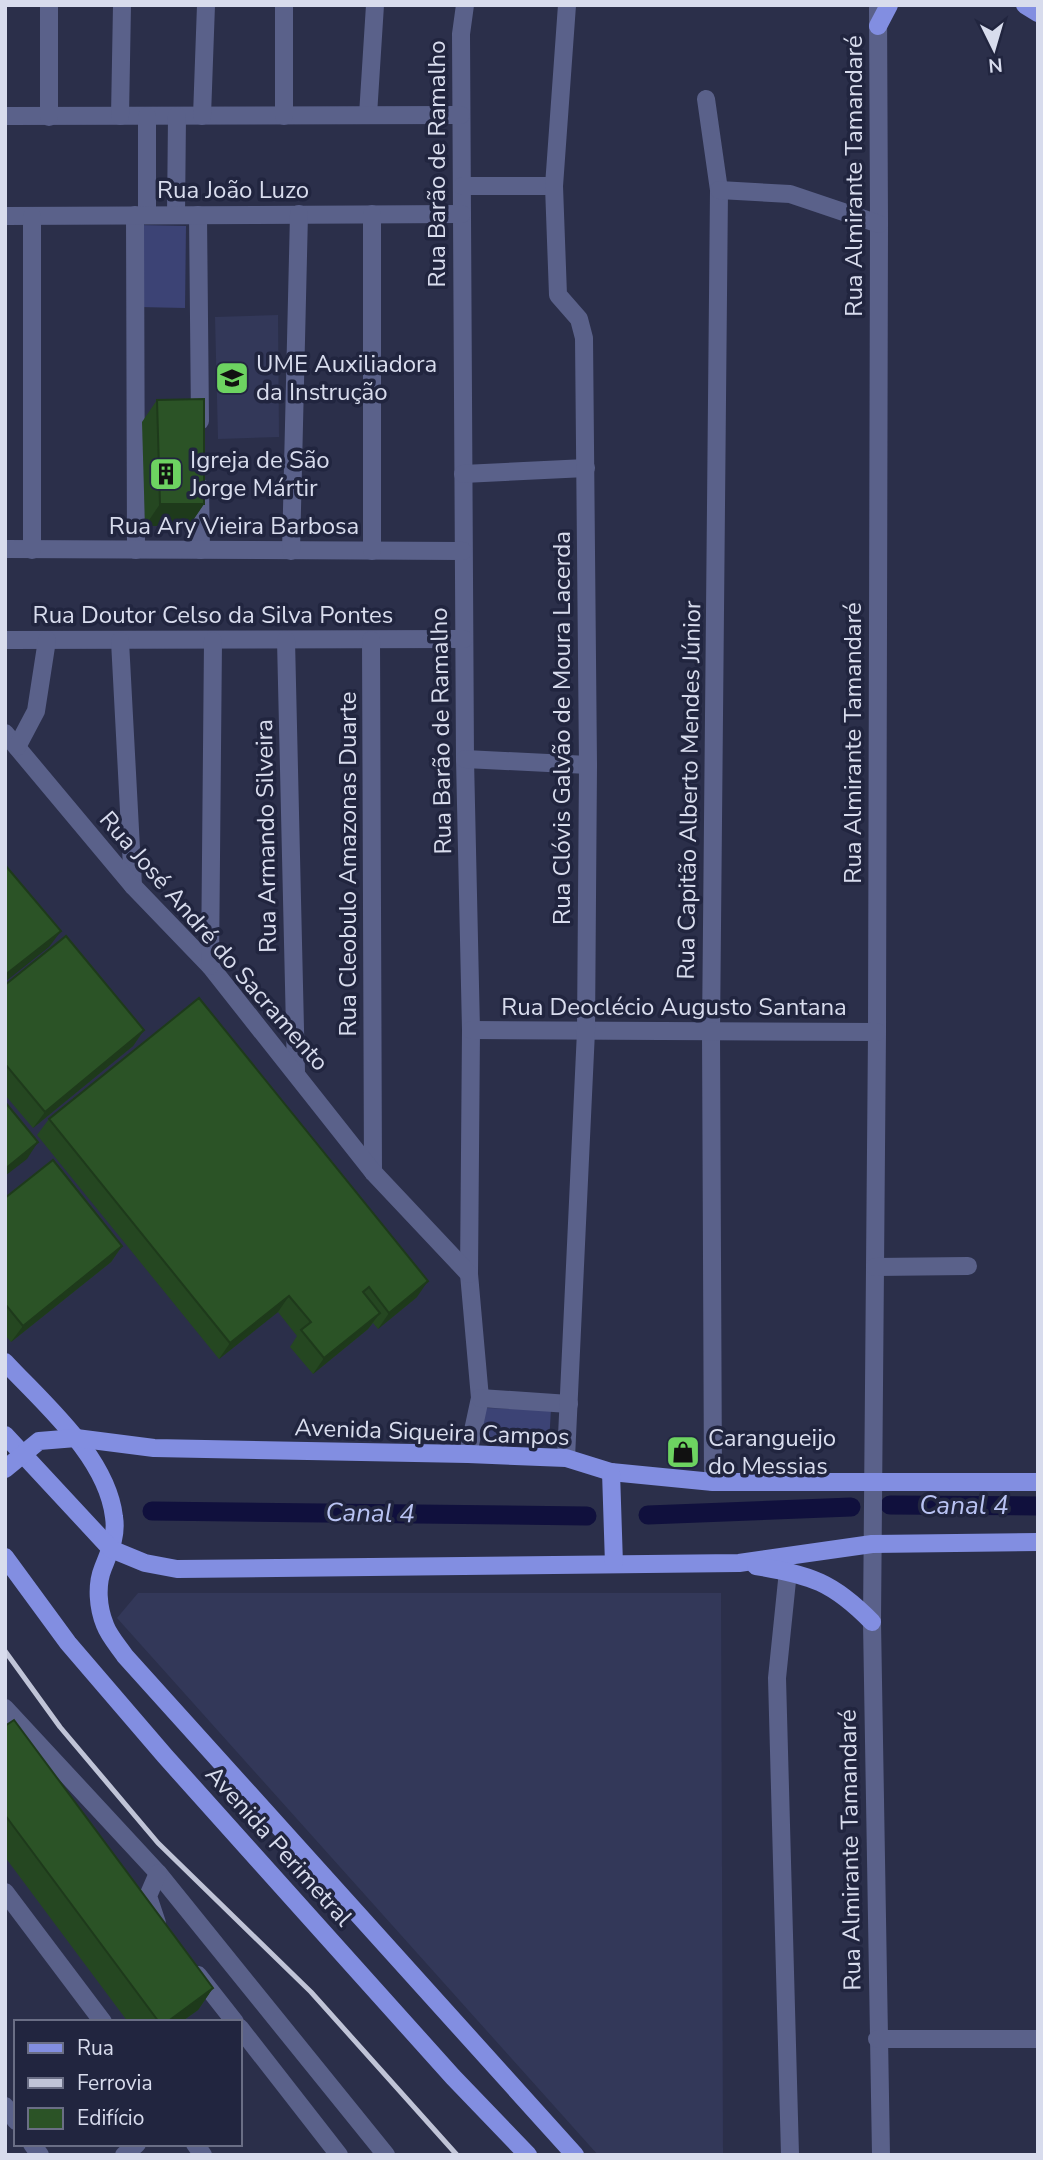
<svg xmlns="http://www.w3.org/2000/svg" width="1043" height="2160" font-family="'Nunito Sans',sans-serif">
	<rect width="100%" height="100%" fill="#2b2f4a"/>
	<!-- built -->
	<g fill="#333859">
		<path d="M278,315L279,437L218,439L215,317Z"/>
		<path d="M138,1593H721L723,2155H598L117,1618Z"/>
	</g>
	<!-- green -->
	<g fill="#3c4375">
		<path d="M137,225L186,226L185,308L139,307Z"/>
		<path d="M485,1408L551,1409L549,1443L491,1439L481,1422Z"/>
	</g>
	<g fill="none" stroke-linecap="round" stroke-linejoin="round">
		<!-- canal -->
		<g stroke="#10103d" stroke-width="19">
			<path d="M890,1505L1038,1506"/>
			<path d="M152,1511L587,1516"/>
			<path d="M648,1515L851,1507"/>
		</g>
		<!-- minor -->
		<g stroke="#5a618a" stroke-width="18">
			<path d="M465,5L461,34L465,759L471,1030L469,1274L480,1398L468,1454"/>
			<path d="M878,5L879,224L877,1032L872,1622L881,2155"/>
			<path d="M706,99L719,190L711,1032L713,1482"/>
			<path d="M368,115L375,5"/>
			<path d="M5,116L461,115"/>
			<path d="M120,116L122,5"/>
			<path d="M202,116L206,5"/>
			<path d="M284,116V5"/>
			<path d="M49,117V5"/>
			<path d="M462,186H554"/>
			<path d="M719,190L790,194L879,224"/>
			<path d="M135,215L136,550"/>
			<path d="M147,215V116"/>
			<path d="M176,215L177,116"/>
			<path d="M198,215L200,421"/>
			<path d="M5,216L462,214"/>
			<path d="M463,474L586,468"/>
			<path d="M200,487L201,550"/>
			<path d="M5,549L463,551"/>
			<path d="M32,550V216"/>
			<path d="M291,551L299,214"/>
			<path d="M372,551V214"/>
			<path d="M5,640L464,639"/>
			<path d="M286,640L296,1072"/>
			<path d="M371,640L373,1172"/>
			<path d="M120,641L133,886"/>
			<path d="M5,733L133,886L210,966L373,1172L469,1274"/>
			<path d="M17,747L36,711L47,640"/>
			<path d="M465,759L588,765"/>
			<path d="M210,966L213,641"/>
			<path d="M471,1030L877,1032"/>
			<path d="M875,1267L968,1266"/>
			<path d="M480,1398L569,1404"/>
			<path d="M566,1458L586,1031L588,765L584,338L579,319L558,295L554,186L567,5"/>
			<path d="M788,1571L777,1678L790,2155"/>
			<path d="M5,1708L158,1873L386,2155"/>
			<path d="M5,1892L103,2022"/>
			<path d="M157,1923L148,1896L158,1873"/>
			<path d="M198,1975L235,2022"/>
			<path d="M240,2028L339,2155"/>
			<path d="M877,2039H1038"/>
			<path d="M5,2106L16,2121"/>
			<path d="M32,2144L40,2155"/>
			<path d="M195,2144L203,2155"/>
			<path d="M124,2155L137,2144"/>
		</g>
		<!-- major -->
		<g stroke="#828ee1" stroke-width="18">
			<path d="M1025,5L1038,13"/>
			<path d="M878,26L889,5"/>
			<path d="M5,1362C44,1404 107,1457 114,1517C117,1536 110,1550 103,1568C96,1585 98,1608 105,1625C109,1636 119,1647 125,1656L575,2155"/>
			<path d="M5,1435L111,1549L145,1563L177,1569L739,1563L872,1544L1038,1542"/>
			<path d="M5,1469L39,1441L76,1438L154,1448L468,1454L566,1458L611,1472L713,1482H1038"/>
			<path d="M611,1472L614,1564"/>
			<path d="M5,1557L68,1643L165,1756L453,2077L528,2155"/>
			<path d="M756,1566C811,1575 833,1582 872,1622"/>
		</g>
		<!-- rail -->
		<path stroke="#c0c4d7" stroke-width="5" d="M5,1651L60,1727L158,1843L311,1992L457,2155"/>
	</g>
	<!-- wall -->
	<g fill="#254721">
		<path d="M157,400L204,504L189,526H145L142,422Z"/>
		<path d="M5,985L144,1030L133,1046L33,1128L5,1095Z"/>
		<path d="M49,1119L417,1297L378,1329L373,1323L368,1329L313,1374L290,1347L297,1336L278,1312L219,1359L37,1135Z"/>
		<path d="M5,1198L122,1246L111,1262L11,1342L5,1335Z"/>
		<path d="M5,1726L213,1988L198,2010L181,2022H128L5,1857Z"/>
	</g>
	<!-- shaded-wall -->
	<g fill="#1e3a1b">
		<path d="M160,504H204L189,526H145Z"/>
		<path d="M61,931L49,947L5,982V975Z"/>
		<path d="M144,1030L133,1046L33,1128L45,1112Z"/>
		<path d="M38,1142L27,1159L5,1176V1169Z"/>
		<path d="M122,1246L111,1262L11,1342L23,1326Z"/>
		<path d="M428,1281L417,1297L378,1329L389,1313Z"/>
		<path d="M289,1296L278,1312L219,1359L230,1343Z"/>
		<path d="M380,1313L368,1329L313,1374L324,1358Z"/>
		<path d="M213,1988L198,2010L181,2022H167Z"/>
	</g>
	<!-- building -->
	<g fill="#2b5326" stroke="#1e3a1b" stroke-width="2">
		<path d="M204,399V504H160L157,400Z"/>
		<path d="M5,865L61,931L5,975Z"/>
		<path d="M66,936L144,1030L45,1112L5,1064V985Z"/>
		<path d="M199,998L428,1281L389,1313L369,1287L363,1292L380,1313L324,1358L301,1330L311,1322L289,1296L230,1343L49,1119Z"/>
		<path d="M5,1102L38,1142L5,1169Z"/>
		<path d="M53,1160L122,1246L23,1326L5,1304V1198Z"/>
		<path d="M14,1720L213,1988L167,2022H159L5,1815V1726Z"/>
	</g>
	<!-- icons -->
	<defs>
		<g id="school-square" transform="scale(1.75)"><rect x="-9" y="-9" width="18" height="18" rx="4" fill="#6dd361" stroke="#21253f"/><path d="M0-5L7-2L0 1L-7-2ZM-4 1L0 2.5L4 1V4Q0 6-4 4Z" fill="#111"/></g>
		<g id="building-square" transform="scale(1.75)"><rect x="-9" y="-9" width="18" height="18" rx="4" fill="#6dd361" stroke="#21253f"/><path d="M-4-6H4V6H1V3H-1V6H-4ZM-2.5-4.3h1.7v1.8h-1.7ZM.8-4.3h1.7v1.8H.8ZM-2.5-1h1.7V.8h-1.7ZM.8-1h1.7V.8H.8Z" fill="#111"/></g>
		<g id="shop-square" transform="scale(1.75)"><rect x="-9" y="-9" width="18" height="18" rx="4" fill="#6dd361" stroke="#21253f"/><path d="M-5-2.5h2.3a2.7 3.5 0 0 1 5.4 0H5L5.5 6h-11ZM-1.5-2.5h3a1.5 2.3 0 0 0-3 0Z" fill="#111"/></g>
	</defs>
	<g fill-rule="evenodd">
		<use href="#school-square" x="232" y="378"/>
		<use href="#building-square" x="166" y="474"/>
		<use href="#shop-square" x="683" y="1452"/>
	</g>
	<g text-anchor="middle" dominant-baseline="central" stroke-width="7" stroke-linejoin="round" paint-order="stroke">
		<!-- street labels -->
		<g font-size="24" fill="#d8dced" stroke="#21253f">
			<text transform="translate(437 164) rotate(-90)">Rua Barão de Ramalho</text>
			<text transform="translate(854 176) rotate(-90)">Rua Almirante Tamandaré</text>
			<text x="233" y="190">Rua João Luzo</text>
			<text x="234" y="526">Rua Ary Vieira Barbosa</text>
			<text x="213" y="615">Rua Doutor Celso da Silva Pontes</text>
			<text transform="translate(562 728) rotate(-90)">Rua Clóvis Galvão de Moura Lacerda</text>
			<text transform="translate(441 731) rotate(-91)">Rua Barão de Ramalho</text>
			<text transform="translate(853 743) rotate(-90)">Rua Almirante Tamandaré</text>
			<text transform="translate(689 790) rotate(-89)">Rua Capitão Alberto Mendes Júnior</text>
			<text transform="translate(266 836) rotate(-91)">Rua Armando Silveira</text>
			<text transform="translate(348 864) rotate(-90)">Rua Cleobulo Amazonas Duarte</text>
			<text transform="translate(214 941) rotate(49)">Rua José André do Sacramento</text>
			<text x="674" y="1007">Rua Deoclécio Augusto Santana</text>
			<text transform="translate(432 1432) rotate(2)">Avenida Siqueira Campos</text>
			<text transform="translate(279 1846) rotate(48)">Avenida Perimetral</text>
			<text transform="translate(850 1850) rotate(-91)">Rua Almirante Tamandaré</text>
		</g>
		<!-- poi labels -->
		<g font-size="24" fill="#d8dced" stroke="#21253f" text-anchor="start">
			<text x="256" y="364">UME Auxiliadora<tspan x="256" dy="28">da Instrução</tspan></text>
			<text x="190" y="460">Igreja de São<tspan x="190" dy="28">Jorge Mártir</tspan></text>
			<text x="708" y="1438">Carangueijo<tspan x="708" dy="28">do Messias</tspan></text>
		</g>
		<!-- water labels -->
		<g font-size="26" font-style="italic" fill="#b9c3f3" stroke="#21253f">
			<text x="964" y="1505">Canal 4</text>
			<text transform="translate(370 1513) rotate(1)">Canal 4</text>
		</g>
	</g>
	<!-- border -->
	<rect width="1043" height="2160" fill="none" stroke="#d8dced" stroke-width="14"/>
	<!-- legend -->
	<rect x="14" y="2020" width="228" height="126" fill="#21253f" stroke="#6a6e85" stroke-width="2"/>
	<rect x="28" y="2043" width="35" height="10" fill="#828ee1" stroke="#6a6e85" stroke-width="2"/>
	<text x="77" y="2055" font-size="21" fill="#d8dced">Rua</text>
	<rect x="28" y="2078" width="35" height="10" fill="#c0c4d7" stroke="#6a6e85" stroke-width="2"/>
	<text x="77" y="2090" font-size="21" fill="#d8dced">Ferrovia</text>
	<rect x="28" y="2108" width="35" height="21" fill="#2b5326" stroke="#6a6e85" stroke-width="2"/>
	<text x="77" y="2125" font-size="21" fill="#d8dced">Edifício</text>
	<!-- north arrow -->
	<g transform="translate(994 49) rotate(175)" stroke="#21253f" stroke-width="5" paint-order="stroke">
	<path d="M0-5L12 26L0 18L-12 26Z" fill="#d8dced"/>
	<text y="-10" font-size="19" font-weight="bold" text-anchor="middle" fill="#d8dced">N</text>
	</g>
</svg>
